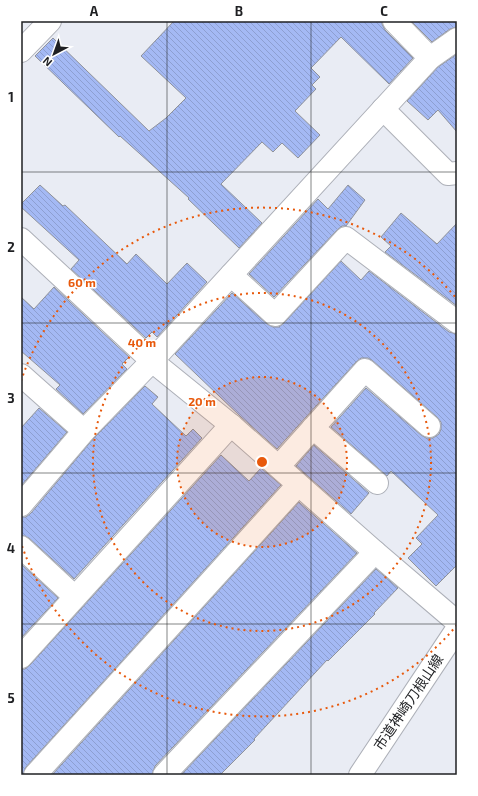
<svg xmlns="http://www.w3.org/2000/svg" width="478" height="796" font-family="'Exo 2','Noto Sans JP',sans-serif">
	<defs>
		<pattern id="building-back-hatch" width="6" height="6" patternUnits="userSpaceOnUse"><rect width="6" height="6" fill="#a4b9f4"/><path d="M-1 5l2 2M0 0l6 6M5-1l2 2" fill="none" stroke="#8d9fd1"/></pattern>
	</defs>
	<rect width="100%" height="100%" fill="#e9ecf4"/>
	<!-- building -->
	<g fill="url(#building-back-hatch)" stroke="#8f929a">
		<path d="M174,21H382V24L385,30L413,58L389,84L341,37L311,68L320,77L312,85L316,89L295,111L320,135L298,158L282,143L273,152L262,142L221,184L262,223L239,248L188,199L189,198L120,136L119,137L35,56L53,38L149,131L166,118L186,98L141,56Z"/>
		<path d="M411,21H457V27L450,29L432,42Z"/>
		<path d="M457,54V132L438,110L428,120L407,101L438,67Z"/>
		<path d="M40,185L63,206L65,205L127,264L136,254L167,284L187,263L207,282L157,337L152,332L146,338L71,269L79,260L21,207V204Z"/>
		<path d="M348,185L365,200L346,226H342L337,230L274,297L249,274L318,199L328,209Z"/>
		<path d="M401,213L437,244L457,223V306L385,252L391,246L381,237Z"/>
		<path d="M341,261L361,280L369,271L449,332L457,334V565L436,586L408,558L422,544L416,538L438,515L391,471L387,476L331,427L366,388L421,435L426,438H433L439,434L441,429V422L437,417L373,361L368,358H361L356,362L277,449L241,417L175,354L232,293L267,324L273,327H279L284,323Z"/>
		<path d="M54,287L129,357L122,364L127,369L83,414L56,389L60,385L21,351V297L34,309Z"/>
		<path d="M145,386L158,397L152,404L186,436L193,429L202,438L74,579L29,538L21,535V517H26L31,513L93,439Z"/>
		<path d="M39,408L67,432L21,486V428Z"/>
		<path d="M314,445L369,493L351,514L296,466Z"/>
		<path d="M221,455L249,481L261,468L281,485L26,767L23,775H21V669H25L30,665Z"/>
		<path d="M299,502L357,553L155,766L152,775H52Z"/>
		<path d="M21,564L58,598L21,638Z"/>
		<path d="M376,569L398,588L374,613L375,614L328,661L327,660L254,739L255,740L220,775H181Z"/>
	</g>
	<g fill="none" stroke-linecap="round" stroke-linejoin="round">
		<!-- minor casing -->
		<g stroke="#adb0b8" stroke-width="24">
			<g id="minor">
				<path d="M394,21L430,58"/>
				<path d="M21,51L50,21"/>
				<path d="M383,109L448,174L457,173"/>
				<path d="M21,239L152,361L231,425L375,552L457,622"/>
				<path d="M231,275L275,315L346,238L457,322"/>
				<path d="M21,375L84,431"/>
				<path d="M313,428L377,483"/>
				<path d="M279,466L365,370L429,426"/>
				<path d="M21,505L84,431L152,361L430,58L457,39"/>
				<path d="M21,547L75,597"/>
				<path d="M21,657L231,425"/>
				<path d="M35,775L298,485"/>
				<path d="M164,775L375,552"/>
				<path d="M360,775L457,629"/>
			</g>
		</g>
		<!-- minor -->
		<use href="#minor" stroke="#fff" stroke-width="22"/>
	</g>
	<!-- grid -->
	<path fill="none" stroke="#1f2023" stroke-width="1" stroke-opacity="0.55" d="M167,21V775M311,21V775M21,172H457M21,323H457M21,473H457M21,624H457"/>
	<!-- distance rings -->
	<circle cx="262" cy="462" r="85" fill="#e8590c" fill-opacity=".12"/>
	<g fill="none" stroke="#e8590c" stroke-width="2" stroke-dasharray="2 4">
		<circle cx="262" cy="462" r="85"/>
		<circle cx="262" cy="462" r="169"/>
		<path d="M457 625A254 254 0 0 1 21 543M21 381A254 254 0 0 1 457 299"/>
	</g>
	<g text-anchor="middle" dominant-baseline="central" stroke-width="3" stroke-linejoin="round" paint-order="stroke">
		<!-- street labels -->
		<g font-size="14" fill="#1f2023" stroke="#fff">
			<text transform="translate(408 702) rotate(-56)">市道神崎刀根山線</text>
		</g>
	</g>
	<circle cx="262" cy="462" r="6" fill="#e8590c" stroke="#fff" stroke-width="2"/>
	<g font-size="12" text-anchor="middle" font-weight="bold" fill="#e8590c" stroke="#fff" stroke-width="3" stroke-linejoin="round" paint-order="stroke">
		<text x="82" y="287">60 m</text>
		<text x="142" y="347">40 m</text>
		<text x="202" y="406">20 m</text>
	</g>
	<!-- border -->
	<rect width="478" height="796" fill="none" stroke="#ffffff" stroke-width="44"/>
	<!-- north arrow -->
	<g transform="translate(54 54) rotate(221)" stroke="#ffffff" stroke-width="3" paint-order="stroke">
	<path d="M0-3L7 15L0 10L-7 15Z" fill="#1f2023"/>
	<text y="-6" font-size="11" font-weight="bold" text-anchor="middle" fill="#1f2023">N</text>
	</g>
	<rect x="22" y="22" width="434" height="752" fill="none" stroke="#1f2023" stroke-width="1.5"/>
	<g font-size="13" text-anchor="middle" font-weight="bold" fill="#1f2023">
		<text x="94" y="16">A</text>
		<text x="239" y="16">B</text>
		<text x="384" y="16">C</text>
		<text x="11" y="102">1</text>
		<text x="11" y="252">2</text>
		<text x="11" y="403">3</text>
		<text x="11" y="553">4</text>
		<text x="11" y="703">5</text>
	</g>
</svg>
